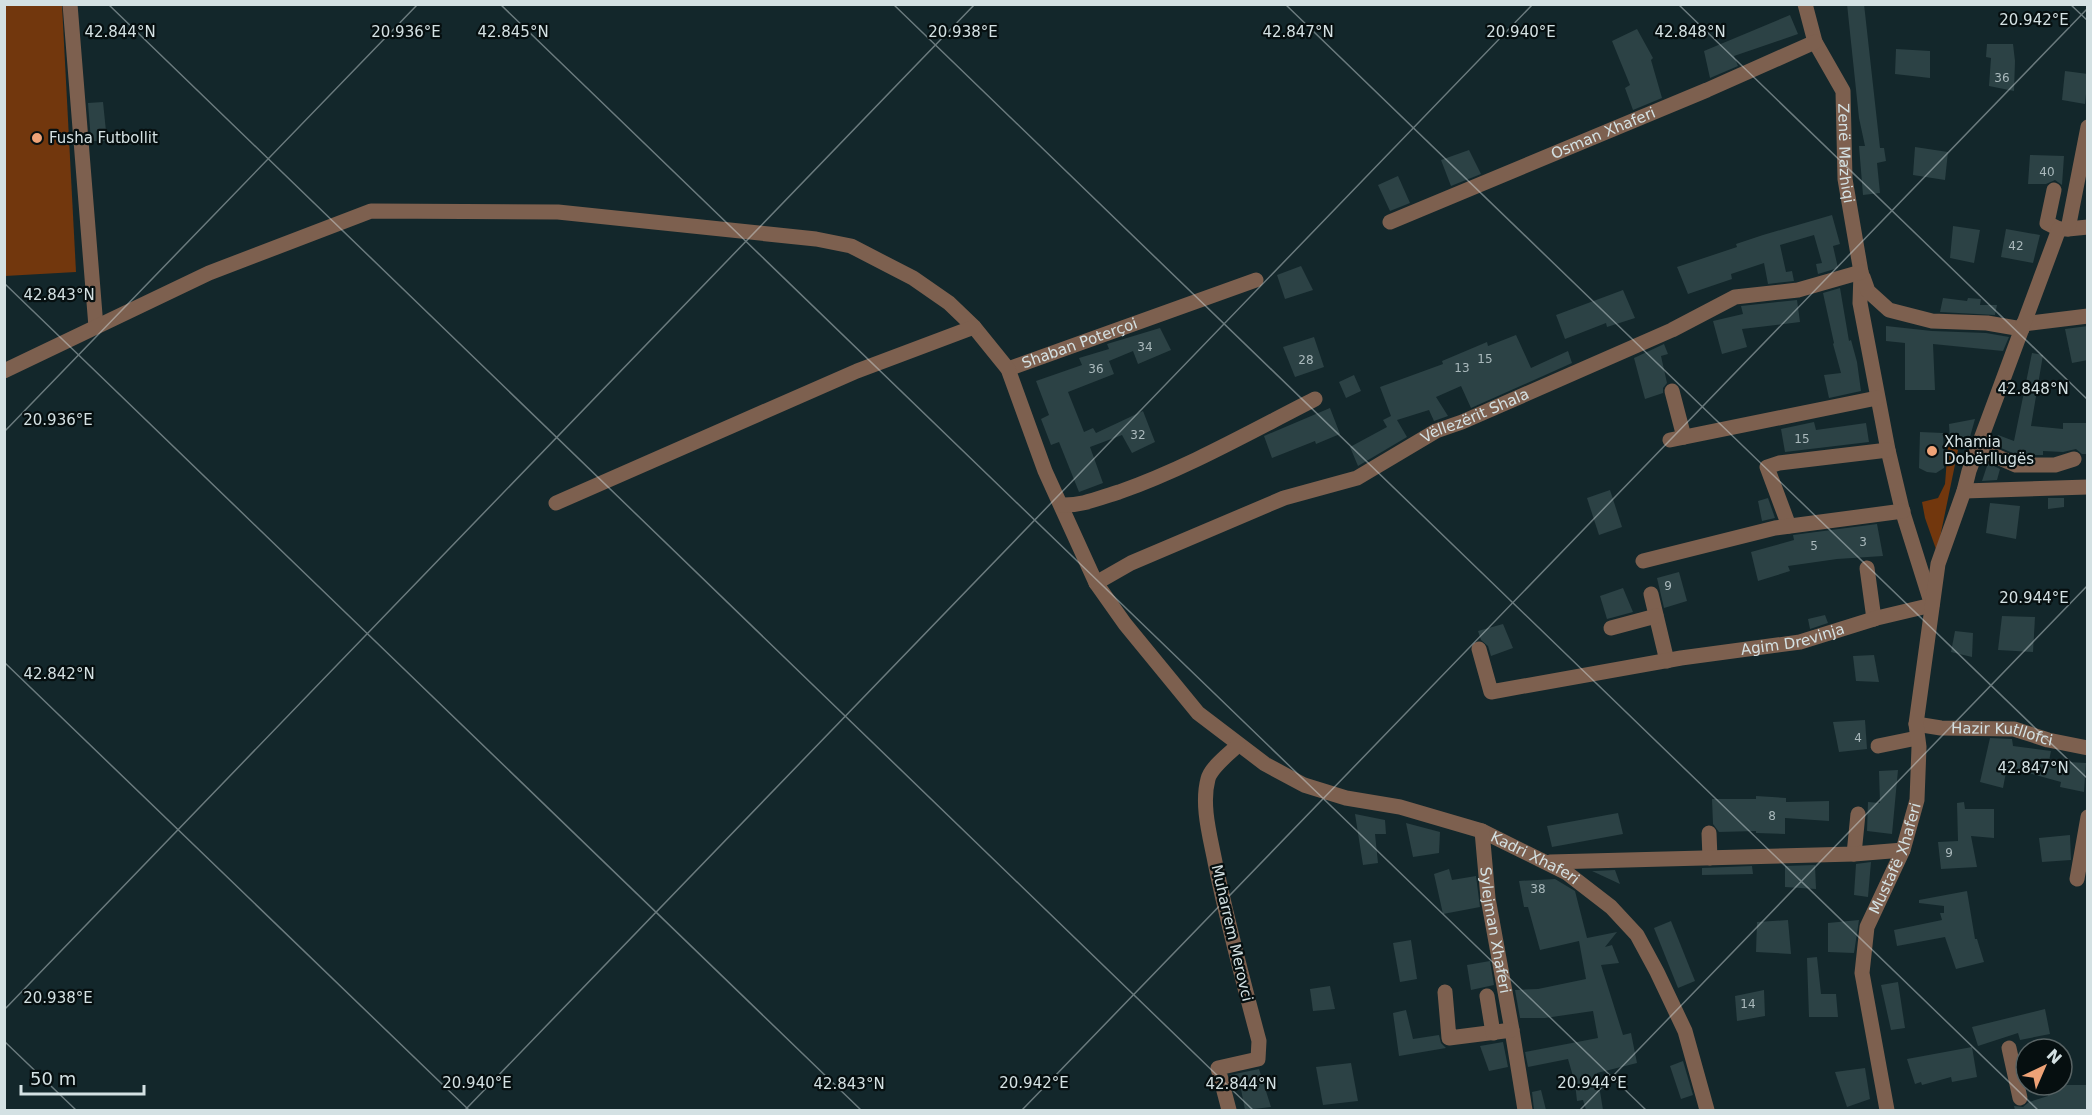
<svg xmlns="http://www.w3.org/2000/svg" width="2092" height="1115" font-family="'DejaVu Sans',sans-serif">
	<rect width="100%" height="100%" fill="#13272b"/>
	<!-- green -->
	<g fill="#72370d">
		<path d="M5,4L62,5L76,272L5,276Z"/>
		<path d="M1948,445L1958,450L1937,552L1925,518L1922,502L1938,498L1945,484Z"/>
	</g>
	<!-- building -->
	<g fill="#2c4245">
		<path d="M1847,4H1864L1880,148H1884L1886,161L1877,163L1880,193L1863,195L1859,146H1865L1859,118Z"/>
		<path d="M1790,15L1798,34L1734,56L1738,66L1710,78L1704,51Z"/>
		<path d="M1637,29L1653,58L1651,60L1662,98L1633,110L1625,88L1630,85L1612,41Z"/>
		<path d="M1987,44H2013L2015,61L2014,91L1989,86L1991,58L1986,57Z"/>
		<path d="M1896,49L1930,51V78L1895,74Z"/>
		<path d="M2065,71L2088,74L2085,104L2062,100Z"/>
		<path d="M103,102L107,141H91L88,103Z"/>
		<path d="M1915,147L1948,152L1945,180L1913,175Z"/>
		<path d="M1469,150L1481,174L1451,186L1441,160Z"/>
		<path d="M2030,155L2064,156L2062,185L2055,180L2046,184H2028Z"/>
		<path d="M1398,176L1410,203L1390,211L1378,185Z"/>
		<path d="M1832,215L1840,244L1833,246L1838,268L1818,274L1816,264L1822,263L1814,235L1780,245L1786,272L1792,271L1794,281L1768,284L1764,263L1731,274L1732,279L1688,294L1677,267L1737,247L1736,244L1763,235Z"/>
		<path d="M1953,226L1980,230L1974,263L1950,258Z"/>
		<path d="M2006,229L2040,235L2033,263L2001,257Z"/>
		<path d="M1301,266L1313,290L1285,299L1277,275Z"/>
		<path d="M1840,288L1849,341L1851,340L1857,362L1861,391L1829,398L1824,375L1841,373L1833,344L1834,343L1823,293Z"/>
		<path d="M1623,290L1635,318L1607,327L1606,323L1565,339L1556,315Z"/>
		<path d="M1943,298L1967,301L1968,298L1981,299L1980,305H1997L1995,315L1940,312Z"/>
		<path d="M1797,300L1800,322L1742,329L1747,347L1722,354L1713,321L1743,314L1741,306Z"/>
		<path d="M1886,326L1932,331L1986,333L2009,337L2003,351L1933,344L1935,390H1905V343L1886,341Z"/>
		<path d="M2088,326V360L2072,363L2065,329Z"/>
		<path d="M1160,328L1171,350L1138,364L1133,351L1109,361L1114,374L1068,392L1084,432L1093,428L1096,433L1143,411L1155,442L1132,453L1122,435L1090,447L1103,483L1079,492L1059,442L1051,445L1041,419L1049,415L1036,381L1082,365L1079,358L1109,349L1107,344Z"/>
		<path d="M1516,335L1531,368L1568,351L1572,363L1471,408L1461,386L1436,397L1448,416L1434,421L1429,410L1397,420L1407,437L1358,466L1350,447L1387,427L1383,420L1391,416L1380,387L1443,364L1442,361L1487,342L1488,346Z"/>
		<path d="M1314,337L1324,367L1295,377L1283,347Z"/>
		<path d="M1664,344L1668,354L1661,356L1667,383L1663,388V393L1645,399L1634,358Z"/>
		<path d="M2032,353L2043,355L2031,426L2063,429V423H2088V454H2082L2076,449L2063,452L2043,451V455H2023L2015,454L1994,445L1998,435L2014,441Z"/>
		<path d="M1354,375L1361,391L1346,398L1339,382Z"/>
		<path d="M1330,408L1340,434L1316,444L1315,441L1272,458L1264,436Z"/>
		<path d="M1975,419L1968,444L1950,441L1949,424Z"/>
		<path d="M1814,422L1816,430L1866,423L1869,442L1785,452L1781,429Z"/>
		<path d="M1920,432L1943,433L1944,468L1936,473L1927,472L1919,468Z"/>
		<path d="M1988,463L2000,469L1997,480L1982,481Z"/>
		<path d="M1610,490L1622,527L1599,535L1587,498Z"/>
		<path d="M1768,498L1775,518L1762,521L1758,501Z"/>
		<path d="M2048,498H2064V507L2048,509Z"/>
		<path d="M1990,503L2020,506L2016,539L1986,533Z"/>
		<path d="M1877,524L1883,556L1837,559L1788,566L1790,571L1758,581L1751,552L1794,540L1793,535Z"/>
		<path d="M1679,572L1687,601L1664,608L1657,578Z"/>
		<path d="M1623,588L1633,612L1607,619L1600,596Z"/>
		<path d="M1825,615L1828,623L1810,629L1808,619Z"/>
		<path d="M2002,616L2035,617L2033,652L1998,650Z"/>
		<path d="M1503,624L1513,648L1491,656L1488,646L1481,640L1478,631Z"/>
		<path d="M1955,631L1973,633L1972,657L1951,652Z"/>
		<path d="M1874,655L1879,682L1856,681L1853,656Z"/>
		<path d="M1865,720L1867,749L1839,752L1833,722Z"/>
		<path d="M1990,738L2012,739L2013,746L2051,751L2049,761L2086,763L2084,792L2060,787L2061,782L2007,767L2003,788L1980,782Z"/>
		<path d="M1898,770L1892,834L1867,831L1868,802L1880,803L1879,771Z"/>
		<path d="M1756,796L1786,798V802L1829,801V821L1785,818V834L1756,833V831L1719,832L1713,824L1712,799H1756Z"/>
		<path d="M1964,802L1965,809H1994V838L1971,836L1977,867L1941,869L1938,842L1958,841L1957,803Z"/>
		<path d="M1618,813L1623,834L1552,847L1547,826Z"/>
		<path d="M1355,814L1385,820L1386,834H1375L1378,863L1363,865Z"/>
		<path d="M1406,823L1440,832L1439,853L1413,857Z"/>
		<path d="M2070,835L2071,860L2042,862L2039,838Z"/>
		<path d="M1871,862L1868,897L1854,895L1856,864Z"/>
		<path d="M1815,865L1816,889L1785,887V866Z"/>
		<path d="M1752,866L1753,874L1702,875V868Z"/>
		<path d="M1449,869L1452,880L1476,876L1480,907L1443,914L1434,874Z"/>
		<path d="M1615,870L1620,884L1592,871H1595Z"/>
		<path d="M1555,879L1575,891L1587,938L1617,932L1605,947L1612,945L1619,963L1601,965L1623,1035L1631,1033L1637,1063L1597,1073L1603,1110H1586L1583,1100L1577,1101L1575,1083L1568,1059L1528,1067L1525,1052L1598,1038L1593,1011L1545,1018H1520L1515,990L1538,989L1586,979L1579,941L1540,950L1528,907H1524L1519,881Z"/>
		<path d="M1967,891L1975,939H1977L1984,962L1956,969L1945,937L1897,946L1894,930L1942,920L1940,913H1944V906L1919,903V900Z"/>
		<path d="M1788,920L1791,954L1756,952L1757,922Z"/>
		<path d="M1859,920L1854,953L1828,952V923Z"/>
		<path d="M1671,921L1695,981L1678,988L1654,928Z"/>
		<path d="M1411,940L1417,979L1400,982L1393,943Z"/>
		<path d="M1817,957L1821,994H1836L1838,1017H1809L1807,958Z"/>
		<path d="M1490,961L1494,985L1471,990L1467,965Z"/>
		<path d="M1898,982L1905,1028L1891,1030L1881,985Z"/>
		<path d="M1330,986L1335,1009L1313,1011L1310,989Z"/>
		<path d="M1764,990L1765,1016L1737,1021L1735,996Z"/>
		<path d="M2045,1009L2050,1034L2020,1040L2018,1033L1978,1046L1972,1027Z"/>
		<path d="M1406,1010L1413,1039L1439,1035L1441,1043L1446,1048L1399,1056L1393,1013Z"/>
		<path d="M1503,1042L1508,1067L1489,1071L1480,1046Z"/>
		<path d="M1972,1047L1977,1077L1952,1082L1951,1077L1922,1085L1921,1082L1915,1084L1907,1059Z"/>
		<path d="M1683,1061L1693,1095L1681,1099L1670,1066Z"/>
		<path d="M1351,1063L1358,1101L1323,1105L1316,1067Z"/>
		<path d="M1865,1068L1870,1099L1847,1107L1835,1072Z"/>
		<path d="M1259,1069L1271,1107L1245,1110L1240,1084L1233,1085L1230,1075Z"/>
		<path d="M2044,1085H2088V1110H2015L2014,1106L2023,1107L2029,1102L2048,1096Z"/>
		<path d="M1541,1090L1546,1110H1534L1532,1092Z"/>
	</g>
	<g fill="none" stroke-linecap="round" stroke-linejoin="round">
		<!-- minor -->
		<g stroke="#7d604f" stroke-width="15">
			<path d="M70,4L96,327"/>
			<path id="s1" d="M1805,4L1815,42L1843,91L1845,179L1861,272L1860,303L1888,450L1903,513L1930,599"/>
			<path d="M2054,190L2047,223L2059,229"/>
			<path id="s2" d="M1390,222L1707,90L1815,42"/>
			<path d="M2068,229L2088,227"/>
			<path d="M1863,277L1868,291L1889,310L1932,321L1987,323L2022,329"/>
			<path d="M2023,324L2088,316"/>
			<path id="s3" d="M1008,369L1256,280"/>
			<path id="s4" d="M4,371L209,273L371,211L558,212L816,239L851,246L913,278L949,303L974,327L1008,369L1045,471L1096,583L1125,624L1198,713L1265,764L1304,785L1346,798L1400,807L1482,831L1567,873L1611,907L1637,935L1657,972L1685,1031L1707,1110"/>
			<path d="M1672,391L1684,437"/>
			<path d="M1670,440L1877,398"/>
			<path d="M1977,448L2016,465H2055L2074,459"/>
			<path d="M1964,491L2088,487"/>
			<path d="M556,503L857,371L974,327"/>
			<path d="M1061,505C1082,506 1099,498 1119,492C1187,468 1250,432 1315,399"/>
			<path d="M1789,526L1767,467L1779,463L1888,450"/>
			<path d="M1643,561L1775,528L1903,511"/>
			<path d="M1867,568L1874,619"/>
			<path id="s5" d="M1096,583L1131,563L1284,498L1357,478L1436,431L1462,422L1672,330L1735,297L1798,290L1861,272"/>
			<path d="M1651,594L1667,661"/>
			<path d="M1611,628L1656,616"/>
			<path id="s6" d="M1479,649L1491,692L1681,658L1800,642L1877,618L1932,605"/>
			<path id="s7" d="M1916,724L1941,728L2014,729L2048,740L2088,748"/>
			<path d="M1878,746L1917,738"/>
			<path id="s8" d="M1482,831L1488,898L1512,1030L1525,1110"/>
			<path d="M1709,833L1710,858"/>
			<path d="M1854,854L1858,814"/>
			<path d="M1550,862L1854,854L1903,850"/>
			<path d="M2077,879L2088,817"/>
			<path d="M1445,992L1449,1038L1512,1030"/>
			<path d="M1487,996L1493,1033"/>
			<path d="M2009,1048L2020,1098"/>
			<path d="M1229,1110L1218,1068L1258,1059L1259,1041C1243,981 1227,922 1215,862C1210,836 1201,805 1208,779C1211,767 1229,754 1238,745"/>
			<path id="s9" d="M1887,1110L1862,973L1867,927L1903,850L1917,800L1919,747L1916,724L1938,564L1964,491L1969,471L2059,229H2068L2088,127"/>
		</g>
	</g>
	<!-- ticks -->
	<path fill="none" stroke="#d4e1e3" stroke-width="1.5" stroke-opacity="0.45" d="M108,4L1253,1110M500,4L1646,1110M893,4L2038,1110M1285,4L2088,779M1678,4L2088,400M2070,4L2088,21M4,283L861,1110M4,432L418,4M4,662L469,1110M4,1010L975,4M4,1041L76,1110M465,1110L1533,4M1022,1110L2088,8M1580,1110L2088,585"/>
	<!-- markers -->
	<g fill="#efa377" stroke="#060f10" stroke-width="2">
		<circle cx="37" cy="138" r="6"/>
		<circle cx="1932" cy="451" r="6"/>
	</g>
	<g text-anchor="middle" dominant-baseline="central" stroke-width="4.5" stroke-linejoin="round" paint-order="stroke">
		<!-- number labels -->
		<g font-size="12" fill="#aab9bc">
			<text x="2002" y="78">36</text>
			<text x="2047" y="172">40</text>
			<text x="2016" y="246">42</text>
			<text x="1145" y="347">34</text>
			<text x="1485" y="359">15</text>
			<text x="1306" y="360">28</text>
			<text x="1462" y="368">13</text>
			<text x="1096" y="369">36</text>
			<text x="1138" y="435">32</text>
			<text x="1802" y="439">15</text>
			<text x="1863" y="542">3</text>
			<text x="1814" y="546">5</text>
			<text x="1668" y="586">9</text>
			<text x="1858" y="738">4</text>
			<text x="1772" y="816">8</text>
			<text x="1949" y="853">9</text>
			<text x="1538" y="889">38</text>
			<text x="1748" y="1004">14</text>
		</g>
		<!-- street labels -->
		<g font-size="15" fill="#d4e1e3" stroke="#060f10">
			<text stroke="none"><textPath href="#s2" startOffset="231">Osman Xhaferi</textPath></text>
			<text stroke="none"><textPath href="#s1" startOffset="158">Zenë Mazhiqi</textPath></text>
			<text stroke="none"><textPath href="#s3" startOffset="76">Shaban Poterçoi</textPath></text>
			<text stroke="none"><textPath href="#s5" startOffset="416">Vëllezërit Shala</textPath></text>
			<text stroke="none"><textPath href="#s6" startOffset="351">Agim Drevinja</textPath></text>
			<text stroke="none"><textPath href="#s7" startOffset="87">Hazir Kutllofci</textPath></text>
			<text stroke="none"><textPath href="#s4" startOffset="1854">Kadri Xhaferi</textPath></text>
			<text stroke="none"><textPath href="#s9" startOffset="260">Mustafë Xhaferi</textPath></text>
			<text stroke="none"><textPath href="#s8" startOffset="100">Sylejman Xhaferi</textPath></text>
			<text transform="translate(1232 933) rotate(77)">Muharrem Merovci</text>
		</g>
		<!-- poi labels -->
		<g font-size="15" fill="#d4e1e3" stroke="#060f10" text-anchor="start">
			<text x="49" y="138">Fusha Futbollit</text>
			<text x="1944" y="442">Xhamia<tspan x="1944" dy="17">Dobërllugës</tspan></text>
		</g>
	</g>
	<g font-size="15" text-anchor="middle" fill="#d4e1e3" stroke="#060f10" stroke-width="4.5" stroke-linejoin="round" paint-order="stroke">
		<text x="2034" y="25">20.942°E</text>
		<text x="120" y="37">42.844°N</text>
		<text x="513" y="37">42.845°N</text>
		<text x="1298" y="37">42.847°N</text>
		<text x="1690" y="37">42.848°N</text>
		<text x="406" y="37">20.936°E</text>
		<text x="963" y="37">20.938°E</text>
		<text x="1521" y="37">20.940°E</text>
		<text x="59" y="300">42.843°N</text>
		<text x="2033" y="394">42.848°N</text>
		<text x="58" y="425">20.936°E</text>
		<text x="2034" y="603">20.944°E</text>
		<text x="59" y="679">42.842°N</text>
		<text x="2033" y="773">42.847°N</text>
		<text x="58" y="1003">20.938°E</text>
		<text x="477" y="1088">20.940°E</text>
		<text x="1034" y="1088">20.942°E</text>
		<text x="1592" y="1088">20.944°E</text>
		<text x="849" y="1089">42.843°N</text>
		<text x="1241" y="1089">42.844°N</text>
	</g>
	<!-- border -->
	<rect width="2092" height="1115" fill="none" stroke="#d4e1e3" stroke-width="12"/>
	<!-- north arrow -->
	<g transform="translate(2044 1067) rotate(44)"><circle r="28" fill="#060f10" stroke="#586364" stroke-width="1.5"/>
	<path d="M0-4.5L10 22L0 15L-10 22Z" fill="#efa377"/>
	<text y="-9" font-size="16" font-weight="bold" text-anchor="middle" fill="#d4e1e3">N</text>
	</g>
	<!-- scale -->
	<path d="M21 1085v9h123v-9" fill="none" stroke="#d4e1e3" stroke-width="3"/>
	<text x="30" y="1085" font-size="18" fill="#d4e1e3" stroke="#060f10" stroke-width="4.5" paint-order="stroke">50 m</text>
</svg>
